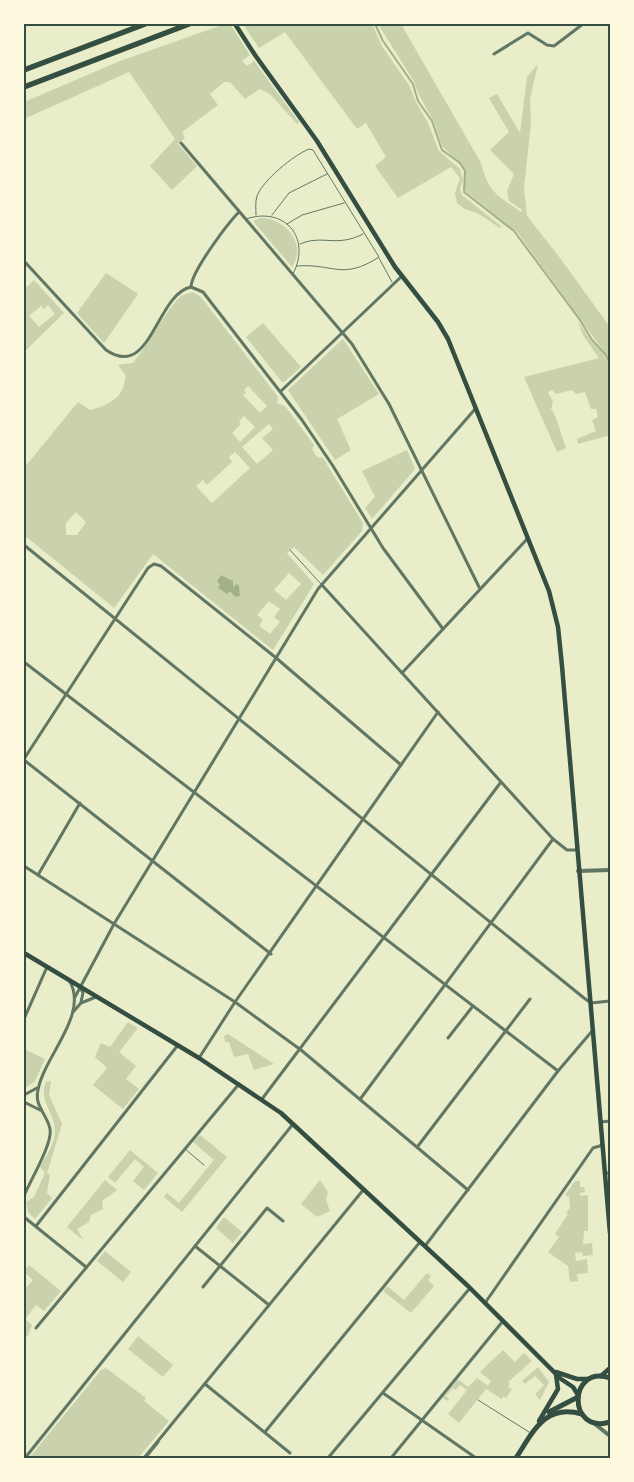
<svg xmlns="http://www.w3.org/2000/svg" width="634" height="1482" font-family="'Sofia Sans Condensed',sans-serif">
	<rect width="100%" height="100%" fill="#e9edc9"/>
	<!-- green -->
	<g fill="#cad2ad" fill-rule="evenodd">
		<path d="M225,24H230L250,55L242,61L247,66L254,61L299,122L297,124L270,94L260,89L245,99L230,82H224L210,94L218,105L182,132L185,138L178,144L197,166L172,190L150,166L175,139L129,72L24,119V102L120,61Z"/>
		<path d="M243,24H372L382,46L409,85L416,102L428,123L439,151L460,169L463,180L460,189L462,195L502,227L500,228L479,214L465,209L457,203L455,193L460,178L451,167L398,198L375,166L386,157L366,123L357,129L285,32L259,48Z"/>
		<path d="M378,24H401L481,163C488,192 498,196 521,212L522,210L509,201L507,191L514,174L490,150L509,132L489,98L497,94L520,133L527,77L538,64L530,99L531,122L524,188L527,216L560,258L610,327V360L517,232L465,191L464,168L442,146L434,122L420,97L413,80Z"/>
		<path d="M260,218C284,217 308,244 292,267L253,221Z"/>
		<path d="M106,273L138,294L104,343L77,313Z"/>
		<path d="M34,280L64,313L24,352V290ZM48,305L55,314L39,327L29,316L41,306L44,309Z"/>
		<path d="M193,292L201,297L278,397L277,403L285,406L314,445L312,449L317,457L323,458L363,523L362,531L323,575L294,547L287,553L314,584L273,650L153,554L114,608L24,535V468L78,402L90,410C102,407 118,401 123,388C125,384 124,380 126,376L118,365L133,363C149,343 160,320 176,301C181,295 187,293 193,292ZM248,386L267,406L260,413L243,395L246,393L244,390ZM244,416L255,427L240,442L232,433L241,424L239,421ZM269,424L273,429L262,438L273,450L257,464L242,447ZM235,452L250,468L212,503L196,486L203,480L207,485L232,462L229,457ZM76,512L86,522L77,535H66V523ZM289,573L301,584L286,600L274,590ZM269,601L280,609L274,617L280,622L270,634L259,626L263,620L257,615Z"/>
		<path d="M578,321L591,341L605,356L610,369V435L578,444L577,439L596,431L592,420L598,417L596,409H591L585,392L576,394L572,390L556,394L552,390L548,392L553,402L551,409C557,416 562,438 566,448L557,452L524,377L599,358L583,335Z"/>
		<path d="M263,323L301,367L284,382H282L246,337Z"/>
		<path d="M343,339L379,394L337,419L351,450L335,460L288,390Z"/>
		<path d="M407,450L415,469L372,519L365,508L375,497L362,471Z"/>
		<path d="M128,1022L138,1028L119,1052L136,1066L126,1079L139,1089L123,1109L93,1085L107,1068L95,1057L101,1043L110,1047Z"/>
		<path d="M228,1034L274,1064L254,1070L248,1054L234,1057L229,1042H225L224,1036Z"/>
		<path d="M24,1049L45,1059L35,1081L24,1089Z"/>
		<path d="M51,1081L49,1095L62,1124L47,1173L50,1175L47,1193L52,1198L35,1219L28,1212L26,1202L34,1197L45,1173L40,1167C46,1157 55,1143 55,1131C55,1112 38,1101 46,1082Z"/>
		<path d="M200,1135L227,1157L182,1212L164,1197L167,1193L179,1203L214,1160L193,1142Z"/>
		<path d="M130,1150L158,1173L144,1190L133,1181L144,1167L135,1159L115,1183L108,1177Z"/>
		<path d="M105,1180L117,1190L102,1201L103,1209L91,1215L89,1222L77,1229L83,1240L67,1227Z"/>
		<path d="M320,1180L328,1192L326,1200L330,1211L317,1217L301,1204Z"/>
		<path d="M575,1181H580V1187H584L585,1192L580,1193V1196L588,1195V1231H584L583,1244L592,1243L593,1255L583,1256L582,1252L575,1253L576,1261L587,1259L588,1273L577,1274L578,1281L570,1282L568,1266L548,1252L559,1237L555,1234L568,1214L566,1213L570,1208L569,1197L565,1195Z"/>
		<path d="M224,1217L242,1232L233,1243L216,1228Z"/>
		<path d="M105,1251L131,1272L123,1282L97,1261Z"/>
		<path d="M29,1265L61,1291L44,1311L36,1305L25,1319L32,1325L27,1337L24,1334V1288L25,1289L33,1280L24,1272Z"/>
		<path d="M427,1273L431,1276L428,1280L434,1286L411,1313L383,1291L387,1286L404,1300Z"/>
		<path d="M138,1336L173,1365L163,1377L128,1349Z"/>
		<path d="M503,1350L515,1362L524,1353L532,1361L508,1382L510,1384L508,1387L512,1389L506,1398L503,1396L502,1399L486,1389L459,1423L448,1414L467,1390L460,1385L456,1390L453,1388L446,1396L449,1399L447,1401L443,1398L458,1379L468,1387L477,1378L488,1386L491,1381L480,1372Z"/>
		<path d="M538,1367L549,1382L540,1400L535,1394L544,1385L535,1376L525,1384L522,1381Z"/>
		<path d="M106,1368L146,1398L144,1401L169,1421L138,1458H29L101,1370Z"/>
	</g>
	<!-- water -->
	<path fill="#a3b18a" d="M221,575L233,581V587L237,584L239,586L240,596L235,597L230,591L227,594L218,588L220,585L217,581Z"/>
	<g fill="none" stroke-linecap="round" stroke-linejoin="round">
		<!-- stream -->
		<path stroke="#a3b18a" stroke-width="2" d="M375,24L383,41L413,84L418,101L432,121L442,150L460,163L465,171L464,192L514,231L580,320L592,340L606,355L610,365"/>
		<!-- service -->
		<g stroke="#617663" stroke-width="1">
			<path d="M256,215C256,209 255,202 257,196C263,180 294,155 309,149L313,150L379,257C342,281 333,263 297,266"/>
			<path d="M272,215L289,193L327,174"/>
			<path d="M246,219C284,206 312,237 293,274"/>
			<path d="M287,224L302,215L344,203"/>
			<path d="M300,244C323,234 336,248 363,234"/>
			<path d="M379,258L392,282"/>
			<path d="M290,550L321,584"/>
			<path d="M185,1149L204,1165"/>
			<path d="M478,1400L529,1432"/>
		</g>
		<!-- minor -->
		<g stroke="#617663" stroke-width="3">
			<path d="M494,54L528,33L547,45L554,46L583,24"/>
			<path d="M181,143L352,344L389,404L480,589"/>
			<path d="M24,261L106,350C151,381 156,294 191,287L203,292L302,420L333,466L383,548L443,629"/>
			<path d="M191,287C191,272 228,223 239,212"/>
			<path d="M281,391L402,276"/>
			<path d="M24,545L584,998L591,1003L610,1001"/>
			<path d="M322,585L553,839L567,850H576"/>
			<path d="M24,662L558,1071"/>
			<path d="M402,673L528,538"/>
			<path d="M24,759L148,568L154,564L161,566L275,657L401,765"/>
			<path d="M24,760L271,954"/>
			<path d="M24,866L235,1002L301,1050L468,1190"/>
			<path d="M38,875L80,803"/>
			<path d="M80,987L83,993L81,1002"/>
			<path d="M75,997L114,924L318,589L476,408"/>
			<path d="M73,1012L81,1003L96,997"/>
			<path d="M24,1019L47,967"/>
			<path d="M448,1038L473,1006"/>
			<path d="M199,1058L235,1002L438,712"/>
			<path d="M24,1095L37,1088"/>
			<path d="M361,1098L553,839"/>
			<path d="M262,1099L501,782"/>
			<path d="M24,1102L40,1110"/>
			<path d="M601,1122L610,1121"/>
			<path d="M418,1146L530,999"/>
			<path d="M605,1173H610"/>
			<path d="M24,1196C30,1181 53,1143 50,1129C47,1114 34,1106 38,1090C44,1056 90,1014 69,980"/>
			<path d="M24,1217L86,1267"/>
			<path d="M36,1226L178,1045"/>
			<path d="M195,1246L269,1305"/>
			<path d="M425,1246L558,1071L593,1030"/>
			<path d="M203,1287L267,1208L283,1221"/>
			<path d="M485,1303L593,1148L603,1145"/>
			<path d="M36,1328L239,1084"/>
			<path d="M205,1384L290,1453"/>
			<path d="M383,1393L476,1458"/>
			<path d="M265,1432L420,1242"/>
			<path d="M25,1458L293,1124"/>
			<path d="M144,1458L364,1189"/>
			<path d="M145,1458L158,1442"/>
			<path d="M328,1458L470,1288"/>
			<path d="M391,1458L503,1321"/>
		</g>
		<!-- tertiary -->
		<g stroke="#617663" stroke-width="4">
			<path d="M578,871L610,870"/>
			<path d="M595,1424L610,1436"/>
		</g>
		<!-- secondary -->
		<g stroke="#344e41" stroke-width="4.5">
			<path d="M235,24L255,55L317,141L395,267L438,322L448,339L549,591L558,627L562,666L610,1233"/>
			<path d="M24,953L199,1058L281,1113L468,1286L561,1379L573,1387L578,1395"/>
			<path d="M556,1372L577,1379H589"/>
			<path d="M601,1376L610,1368"/>
			<path d="M539,1421L558,1389L556,1375"/>
		</g>
		<!-- primary -->
		<g stroke="#344e41" stroke-width="5">
			<path d="M610,1378C568,1364 567,1435 610,1422"/>
			<path d="M549,1412L578,1397"/>
			<path d="M516,1458C533,1432 545,1403 582,1414"/>
		</g>
		<!-- motorway -->
		<g stroke="#344e41" stroke-width="5.5">
			<path d="M24,70L145,24"/>
			<path d="M24,87L189,24"/>
		</g>
	</g>
	<!-- border -->
	<rect width="634" height="1482" fill="none" stroke="#fefae0" stroke-width="50"/>
	<rect x="25" y="25" width="584" height="1432" fill="none" stroke="#344e41" stroke-width="2"/>
</svg>
